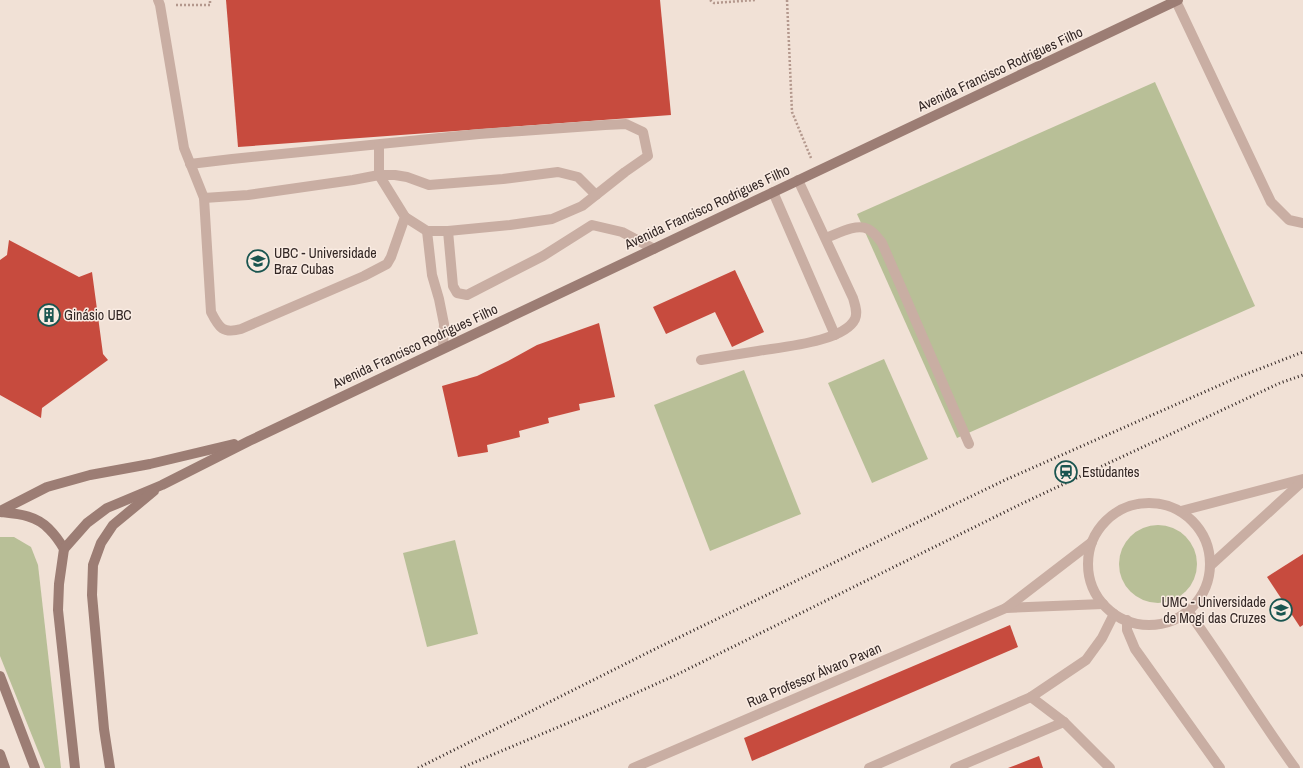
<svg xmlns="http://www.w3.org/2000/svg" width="1303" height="768" font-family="'Archivo Narrow',sans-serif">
	<rect width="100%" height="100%" fill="#f1e1d6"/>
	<!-- green -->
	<g fill="#b8bf97">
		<path d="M1155,82L1255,306L957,438L857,214Z"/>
		<path d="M884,359L928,459L872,483L828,383Z"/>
		<path d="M744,370L801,514L710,551L654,405Z"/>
		<circle cx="1158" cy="564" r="39"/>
		<path d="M0,537H14L31,547L38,565L61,768H45L0,656Z"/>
		<path d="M455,540L478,634L427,647L403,553Z"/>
	</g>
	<!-- building -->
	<g fill="#c74b3e">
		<path d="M226,0H660L671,115L238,147Z"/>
		<path d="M9,240L79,277L92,272L103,354L108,360L42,408L41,418L0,395V260L7,255Z"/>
		<path d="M735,270L764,332L732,347L715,312L666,334L653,307Z"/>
		<path d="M599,323L615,397L579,404L580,410L548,418L549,423L519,431L520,437L487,445L488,452L458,457L442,386L477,376L508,361L537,345Z"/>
		<path d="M1303,554V625L1300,627L1267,577Z"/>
		<path d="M1010,625L1018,647L752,761L744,738Z"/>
		<path d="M1039,756L1043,768H1008Z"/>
	</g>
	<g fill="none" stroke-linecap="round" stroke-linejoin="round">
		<!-- path -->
		<g stroke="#b4988d" stroke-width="2.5" stroke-dasharray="2 2" stroke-linecap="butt">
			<path d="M710,0L714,3L755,0"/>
			<path d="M787,0L792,112L811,158"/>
			<path d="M176,5H210V0"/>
		</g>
		<!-- lane -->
		<g stroke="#c9aea3" stroke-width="10">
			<path d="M158,0L160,5L184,148L204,198L248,195L353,180L379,175H395L407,177L429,185L503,179L558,172L578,177L596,195"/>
			<path d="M1176,1L1271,202L1289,220L1303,223"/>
			<path d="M190,164L232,159L479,134L605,125L626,124L643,132L648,156L625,172L582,206L552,219L510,225L448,231H427L405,217"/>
			<path d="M773,192L835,335"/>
			<path d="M204,198L211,312C219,328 223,334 241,329L364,276L387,264L391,257L405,217L379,175V145"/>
			<path d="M427,231L432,275L439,299L444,324L443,348"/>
			<path d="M448,231L453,286L457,293L467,295L543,256L592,225L622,232L654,249"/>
			<path d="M826,238C837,234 856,223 868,229C874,232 878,238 882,243L969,444"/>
			<path d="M701,360C720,357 739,354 758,351C781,347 844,342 855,319C858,312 855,305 853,298L798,180"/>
			<path d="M1031,697L1064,722L1110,768"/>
			<path d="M869,768L1031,697L1086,660L1102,638L1114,614"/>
			<path d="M955,768L1064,722"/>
		</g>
		<!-- street -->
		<g stroke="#c9aea3" stroke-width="10">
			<circle cx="1149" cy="564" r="61"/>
			<path d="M1181,511L1303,479"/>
			<path d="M1211,565L1303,481"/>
			<path d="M1006,608L1103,604"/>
			<path d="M1188,611C1225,662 1258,717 1295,768"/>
			<path d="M1127,620V630L1135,649L1220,768"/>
			<path d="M633,768L1006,608L1092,542"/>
		</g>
		<!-- secondary -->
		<g stroke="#9c7d74" stroke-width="10">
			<path d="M0,511L47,487L90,475L150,464L234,444"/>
			<path d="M0,512C18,514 36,515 49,529C55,535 60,542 64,549L59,584L58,610L75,768"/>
			<path d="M64,549L87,523L107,508L162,485L249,441L1178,0"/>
			<path d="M0,676L35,768"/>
			<path d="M0,754L5,768"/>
			<path d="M110,768L104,729L92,595L93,565L101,543L113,525L154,491"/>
		</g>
		<!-- rail -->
		<g stroke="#332725" stroke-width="3" stroke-dasharray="1 3" stroke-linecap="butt">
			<path d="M418,768L657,648L1005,480L1236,378L1303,352"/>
			<path d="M461,768L587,715L676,675L1021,504L1280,383L1303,375"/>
		</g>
	</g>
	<!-- icons -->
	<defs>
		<g id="university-ring" transform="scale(1.15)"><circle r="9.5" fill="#f9ebe2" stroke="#1a5550" stroke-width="1.5"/><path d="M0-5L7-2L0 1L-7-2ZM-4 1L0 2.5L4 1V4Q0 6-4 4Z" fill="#1a5550"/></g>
		<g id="building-ring" transform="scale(1.15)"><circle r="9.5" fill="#f9ebe2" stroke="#1a5550" stroke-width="1.5"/><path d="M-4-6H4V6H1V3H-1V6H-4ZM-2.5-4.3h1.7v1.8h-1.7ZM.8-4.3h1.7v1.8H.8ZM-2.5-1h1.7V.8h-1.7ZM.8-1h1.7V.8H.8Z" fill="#1a5550"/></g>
		<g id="station-ring" transform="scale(1.15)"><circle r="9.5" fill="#f9ebe2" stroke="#1a5550" stroke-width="1.5"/><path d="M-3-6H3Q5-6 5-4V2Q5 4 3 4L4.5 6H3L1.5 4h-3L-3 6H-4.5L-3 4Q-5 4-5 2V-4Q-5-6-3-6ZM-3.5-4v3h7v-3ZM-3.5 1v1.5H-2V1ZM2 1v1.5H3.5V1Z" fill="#1a5550"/></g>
	</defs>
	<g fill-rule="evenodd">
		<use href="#university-ring" x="258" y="261"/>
		<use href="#building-ring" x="49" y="315"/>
		<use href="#station-ring" x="1066" y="472"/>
		<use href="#university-ring" x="1281" y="610"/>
	</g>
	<g text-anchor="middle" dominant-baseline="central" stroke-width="3" stroke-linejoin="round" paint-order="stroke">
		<!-- street labels -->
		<g font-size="14" fill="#332725" stroke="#f9ebe2">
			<text transform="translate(1000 69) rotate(-25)">Avenida Francisco Rodrigues Filho</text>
			<text transform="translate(707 207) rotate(-25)">Avenida Francisco Rodrigues Filho</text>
			<text transform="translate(415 346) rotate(-25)">Avenida Francisco Rodrigues Filho</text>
			<text transform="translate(814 675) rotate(-23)">Rua Professor Álvaro Pavan</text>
		</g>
		<!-- poi labels -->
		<g font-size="14" fill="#332725" stroke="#f9ebe2" text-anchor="start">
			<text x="274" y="253">UBC - Universidade<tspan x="274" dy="16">Braz Cubas</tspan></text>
			<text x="64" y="315">Ginásio UBC</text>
			<text x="1082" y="472">Estudantes</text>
			<text x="1266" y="602" text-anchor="end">UMC - Universidade<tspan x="1266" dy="16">de Mogi das Cruzes</tspan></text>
		</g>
	</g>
</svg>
